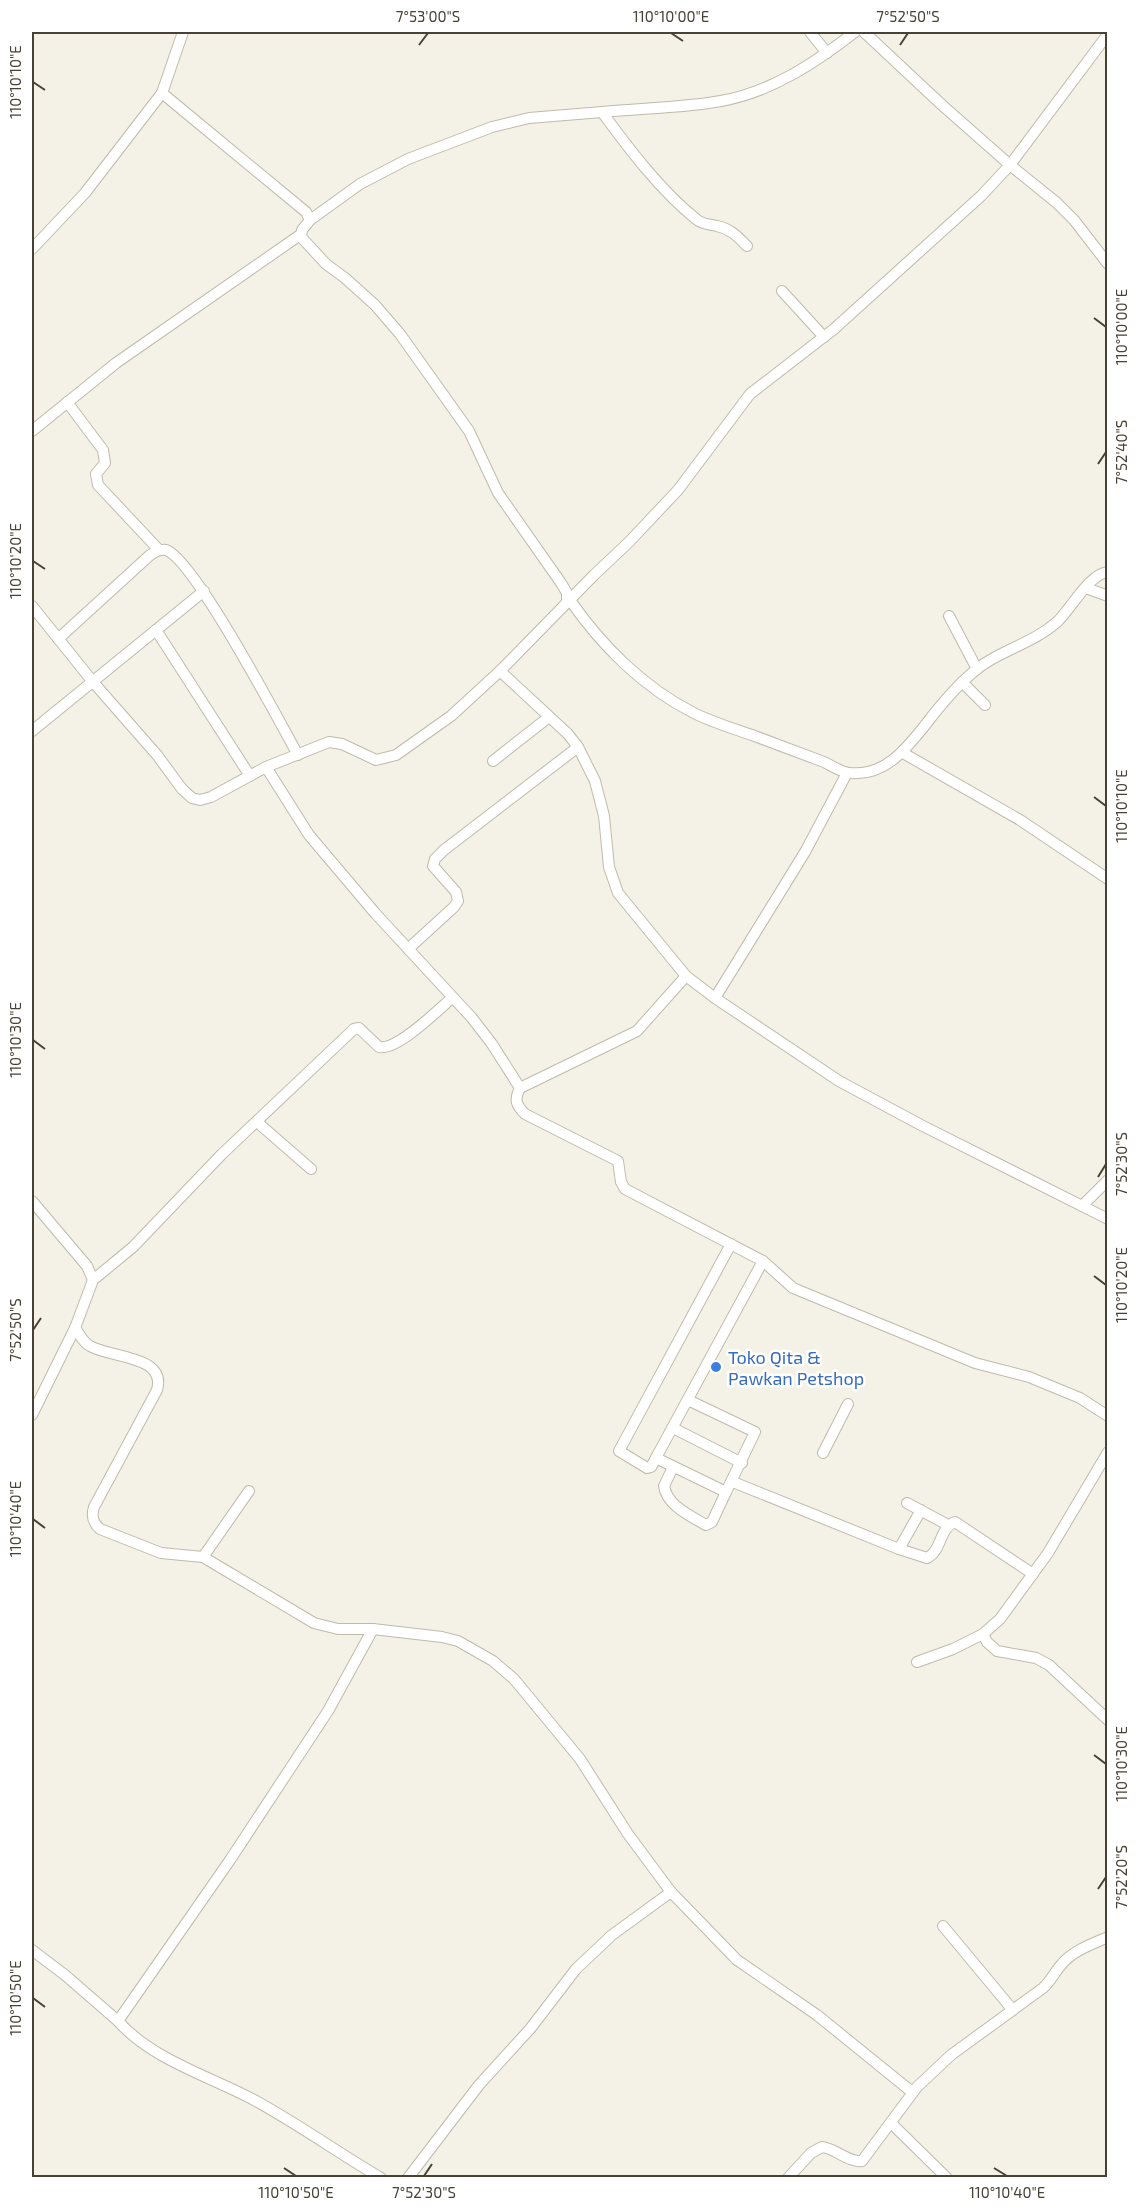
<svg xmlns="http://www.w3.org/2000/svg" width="1139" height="2209" font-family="'Exo 2',sans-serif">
	<rect width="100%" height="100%" fill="#f4f2e7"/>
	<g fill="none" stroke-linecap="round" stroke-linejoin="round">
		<!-- minor casing -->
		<g stroke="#c0baa9" stroke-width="12">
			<g id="minor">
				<path d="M183,32L162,93L306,212L310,220L302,230L301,237L326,264L345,278L375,305L400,334L469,431L498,493L561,583L567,593V602"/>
				<path d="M810,32L827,53"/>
				<path d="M864,32L942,105L1010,165L1057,203L1074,220L1108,264"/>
				<path d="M602,112C642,108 682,108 721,101C772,92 816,62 855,32"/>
				<path d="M310,220L360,184L408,159L492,127L529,118L602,112C629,149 661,191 696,219C703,225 709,224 717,226C731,229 738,237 747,246"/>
				<path d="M32,249L85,193L162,93"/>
				<path d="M782,291L824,337"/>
				<path d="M67,402L103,450L105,463L96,474L98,485L159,550"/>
				<path d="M32,431L116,363L300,235"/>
				<path d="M1086,588L1108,596"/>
				<path d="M570,600C601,645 643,687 692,712C711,722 732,728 752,735C776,744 800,753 824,762C832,766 841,772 849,773C885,777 906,749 926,724C939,707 955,688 971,674C996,651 1031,645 1057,622C1071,609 1089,574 1108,572"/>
				<path d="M32,606L93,682L157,755L182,789L192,798L200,800L211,797L266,767L329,742L342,744L376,760L396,755L451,716L500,671L594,575L629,542L678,490L750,394L834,329L981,196L1010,165L1108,34"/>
				<path d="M949,616L977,669"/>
				<path d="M156,630L250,776"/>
				<path d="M58,639L149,556C154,552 159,549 166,550C194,559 279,721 298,755"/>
				<path d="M500,671L568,734L578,747L595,781L604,816L609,867L618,893L686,976L715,998L839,1081L921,1125L1108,1219"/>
				<path d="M962,682L985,705"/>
				<path d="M32,731L204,591"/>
				<path d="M903,753L1020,820L1108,879"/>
				<path d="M493,761L549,717"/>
				<path d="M266,767L309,835L375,913L472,1018L492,1044L520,1088L637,1031L686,976"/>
				<path d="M408,949L454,907L458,901L456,892L433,866L435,859L444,850L578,747"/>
				<path d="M715,998L805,852L847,773"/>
				<path d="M520,1088C514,1100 516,1105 525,1114L618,1161L621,1182L625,1189L763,1261L793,1288L975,1363L1029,1377L1080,1398L1108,1416"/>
				<path d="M257,1122L311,1169"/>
				<path d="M32,1201L87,1266L93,1280"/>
				<path d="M1082,1206L1108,1180"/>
				<path d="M75,1328C80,1334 82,1342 90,1346C110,1358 167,1355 157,1390L94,1507C91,1517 93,1523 100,1529L161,1553L203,1557L314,1623L338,1629H373L442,1637L458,1641L493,1661L514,1679L580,1759L628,1834L671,1892L737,1960L817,2015L912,2092"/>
				<path d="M688,1400L755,1432L726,1492L656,1458L658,1454L763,1261"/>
				<path d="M32,1415L75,1328L93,1280L133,1247L222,1154L354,1029L359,1028L379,1047C397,1051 438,1010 452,998"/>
				<path d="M673,1428L742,1463"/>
				<path d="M823,1453L848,1404"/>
				<path d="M656,1458L651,1467L647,1468L619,1451L731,1244"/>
				<path d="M673,1467L664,1486C667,1506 691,1516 706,1525L712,1522L726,1492"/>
				<path d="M733,1482L899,1549L927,1558C942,1551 939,1528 955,1522L1033,1574"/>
				<path d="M907,1503L948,1525"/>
				<path d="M899,1549L921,1510"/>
				<path d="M203,1557L249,1491"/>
				<path d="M373,1629L328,1711L230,1860L118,2021C152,2060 212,2077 256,2101C299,2125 339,2153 381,2178"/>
				<path d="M983,1634L987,1642L997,1651L1036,1658L1049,1665L1108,1720"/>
				<path d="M917,1662L953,1649L983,1634L1000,1619L1048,1553L1108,1452"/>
				<path d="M943,1926L1012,2009"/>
				<path d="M32,1950L65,1975L118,2021"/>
				<path d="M892,2124L947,2178"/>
				<path d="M408,2178L479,2085L530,2029L576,1969L612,1935L671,1892"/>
				<path d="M788,2178L811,2153L822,2147C835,2148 849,2163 862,2161L917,2087L951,2055L1043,1988C1051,1981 1054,1973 1061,1965C1072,1951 1092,1944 1108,1937"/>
			</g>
		</g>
		<!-- minor -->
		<use href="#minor" stroke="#fff" stroke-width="10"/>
	</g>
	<!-- ticks -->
	<path fill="none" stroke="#484236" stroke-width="2" d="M671,33L683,41M419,45L428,33M900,45L908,33M33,82L45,90M1094,318L1106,327M1098,464L1106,452M33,561L45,569M1094,797L1106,806M33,1040L45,1049M1098,1177L1106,1164M1094,1276L1106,1285M33,1330L41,1318M33,1519L45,1528M1094,1755L1106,1764M1098,1889L1106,1877M33,1998L45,2007M284,2168L296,2176M994,2168L1007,2176M424,2176L432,2164"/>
	<!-- markers -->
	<circle fill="#3f7fe0" stroke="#fff" stroke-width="2" cx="716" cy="1367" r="6"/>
	<g text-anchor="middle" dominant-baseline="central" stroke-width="5" stroke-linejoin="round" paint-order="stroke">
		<!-- shop labels -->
		<g font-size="18" fill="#366cbe" stroke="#fff" text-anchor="start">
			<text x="728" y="1357">Toko Qita &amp;<tspan x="728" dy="21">Pawkan Petshop</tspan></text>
		</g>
	</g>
	<!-- border -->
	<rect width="1139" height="2209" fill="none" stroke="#ffffff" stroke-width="66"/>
	<rect x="33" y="33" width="1073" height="2143" fill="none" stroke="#484236" stroke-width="2"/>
	<g font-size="15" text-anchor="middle" fill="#484236">
		<text x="428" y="22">7°53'00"S</text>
		<text x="671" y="22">110°10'00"E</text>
		<text x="908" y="22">7°52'50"S</text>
		<text transform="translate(16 82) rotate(-90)" y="5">110°10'10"E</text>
		<text transform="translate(1122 327) rotate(-90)" y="5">110°10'00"E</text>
		<text transform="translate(1122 452) rotate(-90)" y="5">7°52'40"S</text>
		<text transform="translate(16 561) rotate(-90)" y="5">110°10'20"E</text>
		<text transform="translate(1122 806) rotate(-90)" y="5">110°10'10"E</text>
		<text transform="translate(16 1040) rotate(-90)" y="5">110°10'30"E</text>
		<text transform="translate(1122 1164) rotate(-90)" y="5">7°52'30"S</text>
		<text transform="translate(1122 1285) rotate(-90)" y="5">110°10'20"E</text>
		<text transform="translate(16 1330) rotate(-90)" y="5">7°52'50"S</text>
		<text transform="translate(16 1519) rotate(-90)" y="5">110°10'40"E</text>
		<text transform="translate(1122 1764) rotate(-90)" y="5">110°10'30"E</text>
		<text transform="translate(1122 1877) rotate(-90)" y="5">7°52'20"S</text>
		<text transform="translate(16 1998) rotate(-90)" y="5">110°10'50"E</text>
		<text x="296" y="2198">110°10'50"E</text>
		<text x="424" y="2198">7°52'30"S</text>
		<text x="1007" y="2198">110°10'40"E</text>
	</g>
</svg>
